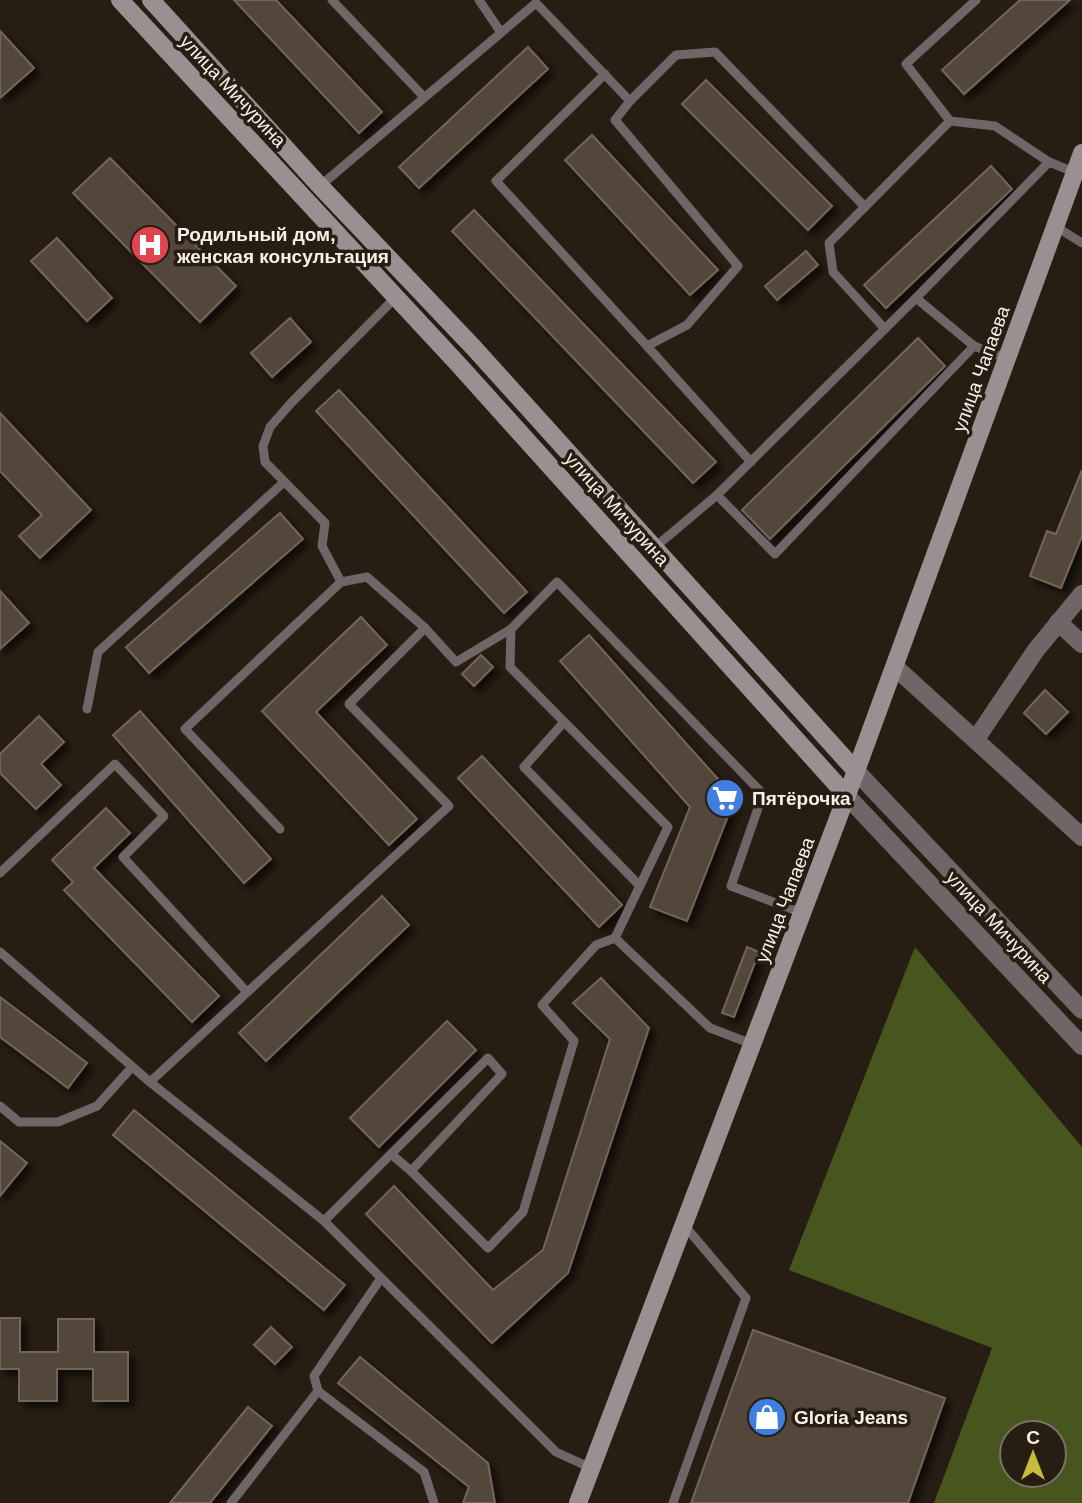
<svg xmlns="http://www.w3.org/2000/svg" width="1082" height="1503" font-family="Arial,sans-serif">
	<defs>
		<filter id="shadow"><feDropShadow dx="5.5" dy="5.5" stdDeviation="3.5" flood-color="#0009"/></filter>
	</defs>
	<rect width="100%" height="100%" fill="#271d13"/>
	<!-- forest -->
	<path fill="#47561e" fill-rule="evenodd" d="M915,947L1082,1147V1503H934L992,1348L789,1270ZM1012,1433H1054V1475H1012Z"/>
	<!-- building -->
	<g fill="#52463b" stroke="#72665a" stroke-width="2" filter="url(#shadow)">
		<path d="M234,0H276L382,112L359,133Z"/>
		<path d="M1020,0H1070L964,94L942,70Z"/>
		<path d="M0,31L34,68L0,98Z"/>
		<path d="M528,47L548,69L419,188L399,167Z"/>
		<path d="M706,80L832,206L808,230L682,104Z"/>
		<path d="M592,135L718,270L690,295L565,160Z"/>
		<path d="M110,158L236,286L200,322L73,193Z"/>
		<path d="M991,166L1012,189L886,308L864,285Z"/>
		<path d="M474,210L716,462L693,483L452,231Z"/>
		<path d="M57,238L112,298L87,321L31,261Z"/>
		<path d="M806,251L818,265L777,300L765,286Z"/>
		<path d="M290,318L311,342L272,377L251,353Z"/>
		<path d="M918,338L945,366L770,539L742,510Z"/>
		<path d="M339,390L527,592L504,613L316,411Z"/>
		<path d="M0,413L91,510L40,558L19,536L42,515L0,471Z"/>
		<path d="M1082,470V536L1061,588L1030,576L1047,531L1056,534Z"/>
		<path d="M280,513L303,539L149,673L126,647Z"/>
		<path d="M0,591L29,623L0,649Z"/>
		<path d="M361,617L387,645L316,712L417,819L389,845L262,711Z"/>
		<path d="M589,635L735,798L687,921L650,907L690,807L560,661Z"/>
		<path d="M481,655L493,667L474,686L462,674Z"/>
		<path d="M1045,690L1068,712L1046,734L1024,713Z"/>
		<path d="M140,711L271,859L244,883L113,735Z"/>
		<path d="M39,716L64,742L41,764L61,785L36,809L0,773V754Z"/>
		<path d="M482,756L622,905L599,927L458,778Z"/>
		<path d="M106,808L130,833L94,868L219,996L192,1022L64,890L73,882L52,860Z"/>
		<path d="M382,896L409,925L266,1061L239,1033Z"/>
		<path d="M747,947L759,952L734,1017L722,1013Z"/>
		<path d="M601,978L649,1028L568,1273L492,1343L366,1214L394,1186L493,1290L543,1250L610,1039L573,1003Z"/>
		<path d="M0,997L87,1063L68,1088L0,1037Z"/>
		<path d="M447,1021L476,1050L379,1147L350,1118Z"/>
		<path d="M134,1110L345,1285L324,1310L113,1135Z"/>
		<path d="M0,1141L27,1163L0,1196Z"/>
		<path d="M0,1318H20V1352H58V1319H94V1352H128V1401H93V1369H57V1401H19V1369H0Z"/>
		<path d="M271,1327L292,1347L275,1364L254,1345Z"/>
		<path d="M753,1330L945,1398L908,1503H691Z"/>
		<path d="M360,1357L488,1463L495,1503H463L469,1487L338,1383Z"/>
		<path d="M248,1407L272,1426L210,1503H170Z"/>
	</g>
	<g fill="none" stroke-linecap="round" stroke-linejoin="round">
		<!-- lane -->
		<g stroke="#6f6667" stroke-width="9">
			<path d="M332,0L424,97"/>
			<path d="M479,0L500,31"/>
			<path d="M976,0L906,64L950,121L995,126L1049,162"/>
			<path d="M605,74L496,181L647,346L687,325L738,266L615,120L630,101"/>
			<path d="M320,186L536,3L630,101L676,55L715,52L865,207"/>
			<path d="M1055,226L1082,243"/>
			<path d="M885,329L833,272L829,243L950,121"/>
			<path d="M647,346L751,462"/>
			<path d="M1008,359L974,346L916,298L1049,162L1074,172"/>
			<path d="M717,495L916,298"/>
			<path d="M654,548L717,495L775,554L974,346"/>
			<path d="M341,582L322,546L325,523L265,462L263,446L270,427L292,402L396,297"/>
			<path d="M87,709L98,652L284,482"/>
			<path d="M564,722L524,767L640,886"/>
			<path d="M280,829L185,729L341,582L367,577L425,628"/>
			<path d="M0,873L115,764L164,816L123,857L247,992"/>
			<path d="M0,952L150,1082"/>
			<path d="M752,1044L710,1028L615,938L668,827L510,667L511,629L557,582L763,794L731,886L802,913"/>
			<path d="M0,1106L19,1122H58L97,1106L132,1067"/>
			<path d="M391,1154L488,1058L502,1074L411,1171"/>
			<path d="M324,1221L150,1082L449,806L349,704L425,628L456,662L511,629"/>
			<path d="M381,1278L314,1376L318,1391L424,1472L434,1503"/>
			<path d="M591,1468L556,1452L324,1221L391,1154L411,1171L488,1248L523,1212L574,1041L542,1005L596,945L615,938"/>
			<path d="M231,1503L318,1391"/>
			<path d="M673,1503L746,1298L684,1225"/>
		</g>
		<!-- street -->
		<g stroke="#6f6667" stroke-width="18">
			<path d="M1058,622L1082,644"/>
			<path d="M895,667L1082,837"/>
			<path d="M976,739L1036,650L1082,594"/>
			<path d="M856,771L1082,1010"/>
			<path d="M847,796L1082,1046"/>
		</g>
		<!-- secondary -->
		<g stroke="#9c8f91" stroke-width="18">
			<path d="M120,0L458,364L847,796"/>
			<path d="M151,0L320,186L474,348L856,771"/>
			<path d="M578,1503L856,771L1082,153"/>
		</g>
	</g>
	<!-- icons -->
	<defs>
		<g id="hospital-disc" transform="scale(2.0125)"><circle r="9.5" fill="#e0444e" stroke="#271d13"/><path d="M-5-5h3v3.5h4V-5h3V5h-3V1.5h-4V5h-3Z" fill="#fff"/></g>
		<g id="supermarket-disc" transform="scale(2.0125)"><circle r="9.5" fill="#3f7fe0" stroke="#271d13"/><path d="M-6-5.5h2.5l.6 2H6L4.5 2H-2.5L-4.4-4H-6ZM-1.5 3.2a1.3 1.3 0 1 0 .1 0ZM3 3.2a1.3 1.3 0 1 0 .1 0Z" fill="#fff"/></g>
		<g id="shop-disc" transform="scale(2.0125)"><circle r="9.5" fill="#3f7fe0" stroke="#271d13"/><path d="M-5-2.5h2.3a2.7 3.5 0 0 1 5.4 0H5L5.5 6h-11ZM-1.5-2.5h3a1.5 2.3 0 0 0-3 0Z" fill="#fff"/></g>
	</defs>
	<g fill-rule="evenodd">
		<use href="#hospital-disc" x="150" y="245"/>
		<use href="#supermarket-disc" x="725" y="798"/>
		<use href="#shop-disc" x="767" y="1417"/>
	</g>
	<g text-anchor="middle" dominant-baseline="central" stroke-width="7" stroke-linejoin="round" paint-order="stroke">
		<!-- street labels -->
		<g font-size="19" fill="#f8f1ea" stroke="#271d13">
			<text transform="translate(233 91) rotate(47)">улица Мичурина</text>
			<text transform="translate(981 369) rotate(-70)">улица Чапаева</text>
			<text transform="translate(617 509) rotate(48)">улица Мичурина</text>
			<text transform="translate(785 900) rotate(-69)">улица Чапаева</text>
			<text transform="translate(999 927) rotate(47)">улица Мичурина</text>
		</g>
		<!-- poi labels -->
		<g font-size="19" font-weight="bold" fill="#f8f1ea" stroke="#271d13" text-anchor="start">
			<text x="177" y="234">Родильный дом,<tspan x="177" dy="22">женская консультация</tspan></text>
			<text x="752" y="798">Пятёрочка</text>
			<text x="794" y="1417">Gloria Jeans</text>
		</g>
	</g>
	<!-- north arrow -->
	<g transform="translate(1033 1454)"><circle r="33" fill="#271d13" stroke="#7b7269" stroke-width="2"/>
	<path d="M0-5L12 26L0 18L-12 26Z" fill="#c5bc3d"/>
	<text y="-10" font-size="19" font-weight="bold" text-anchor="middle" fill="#f8f1ea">С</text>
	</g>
</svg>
